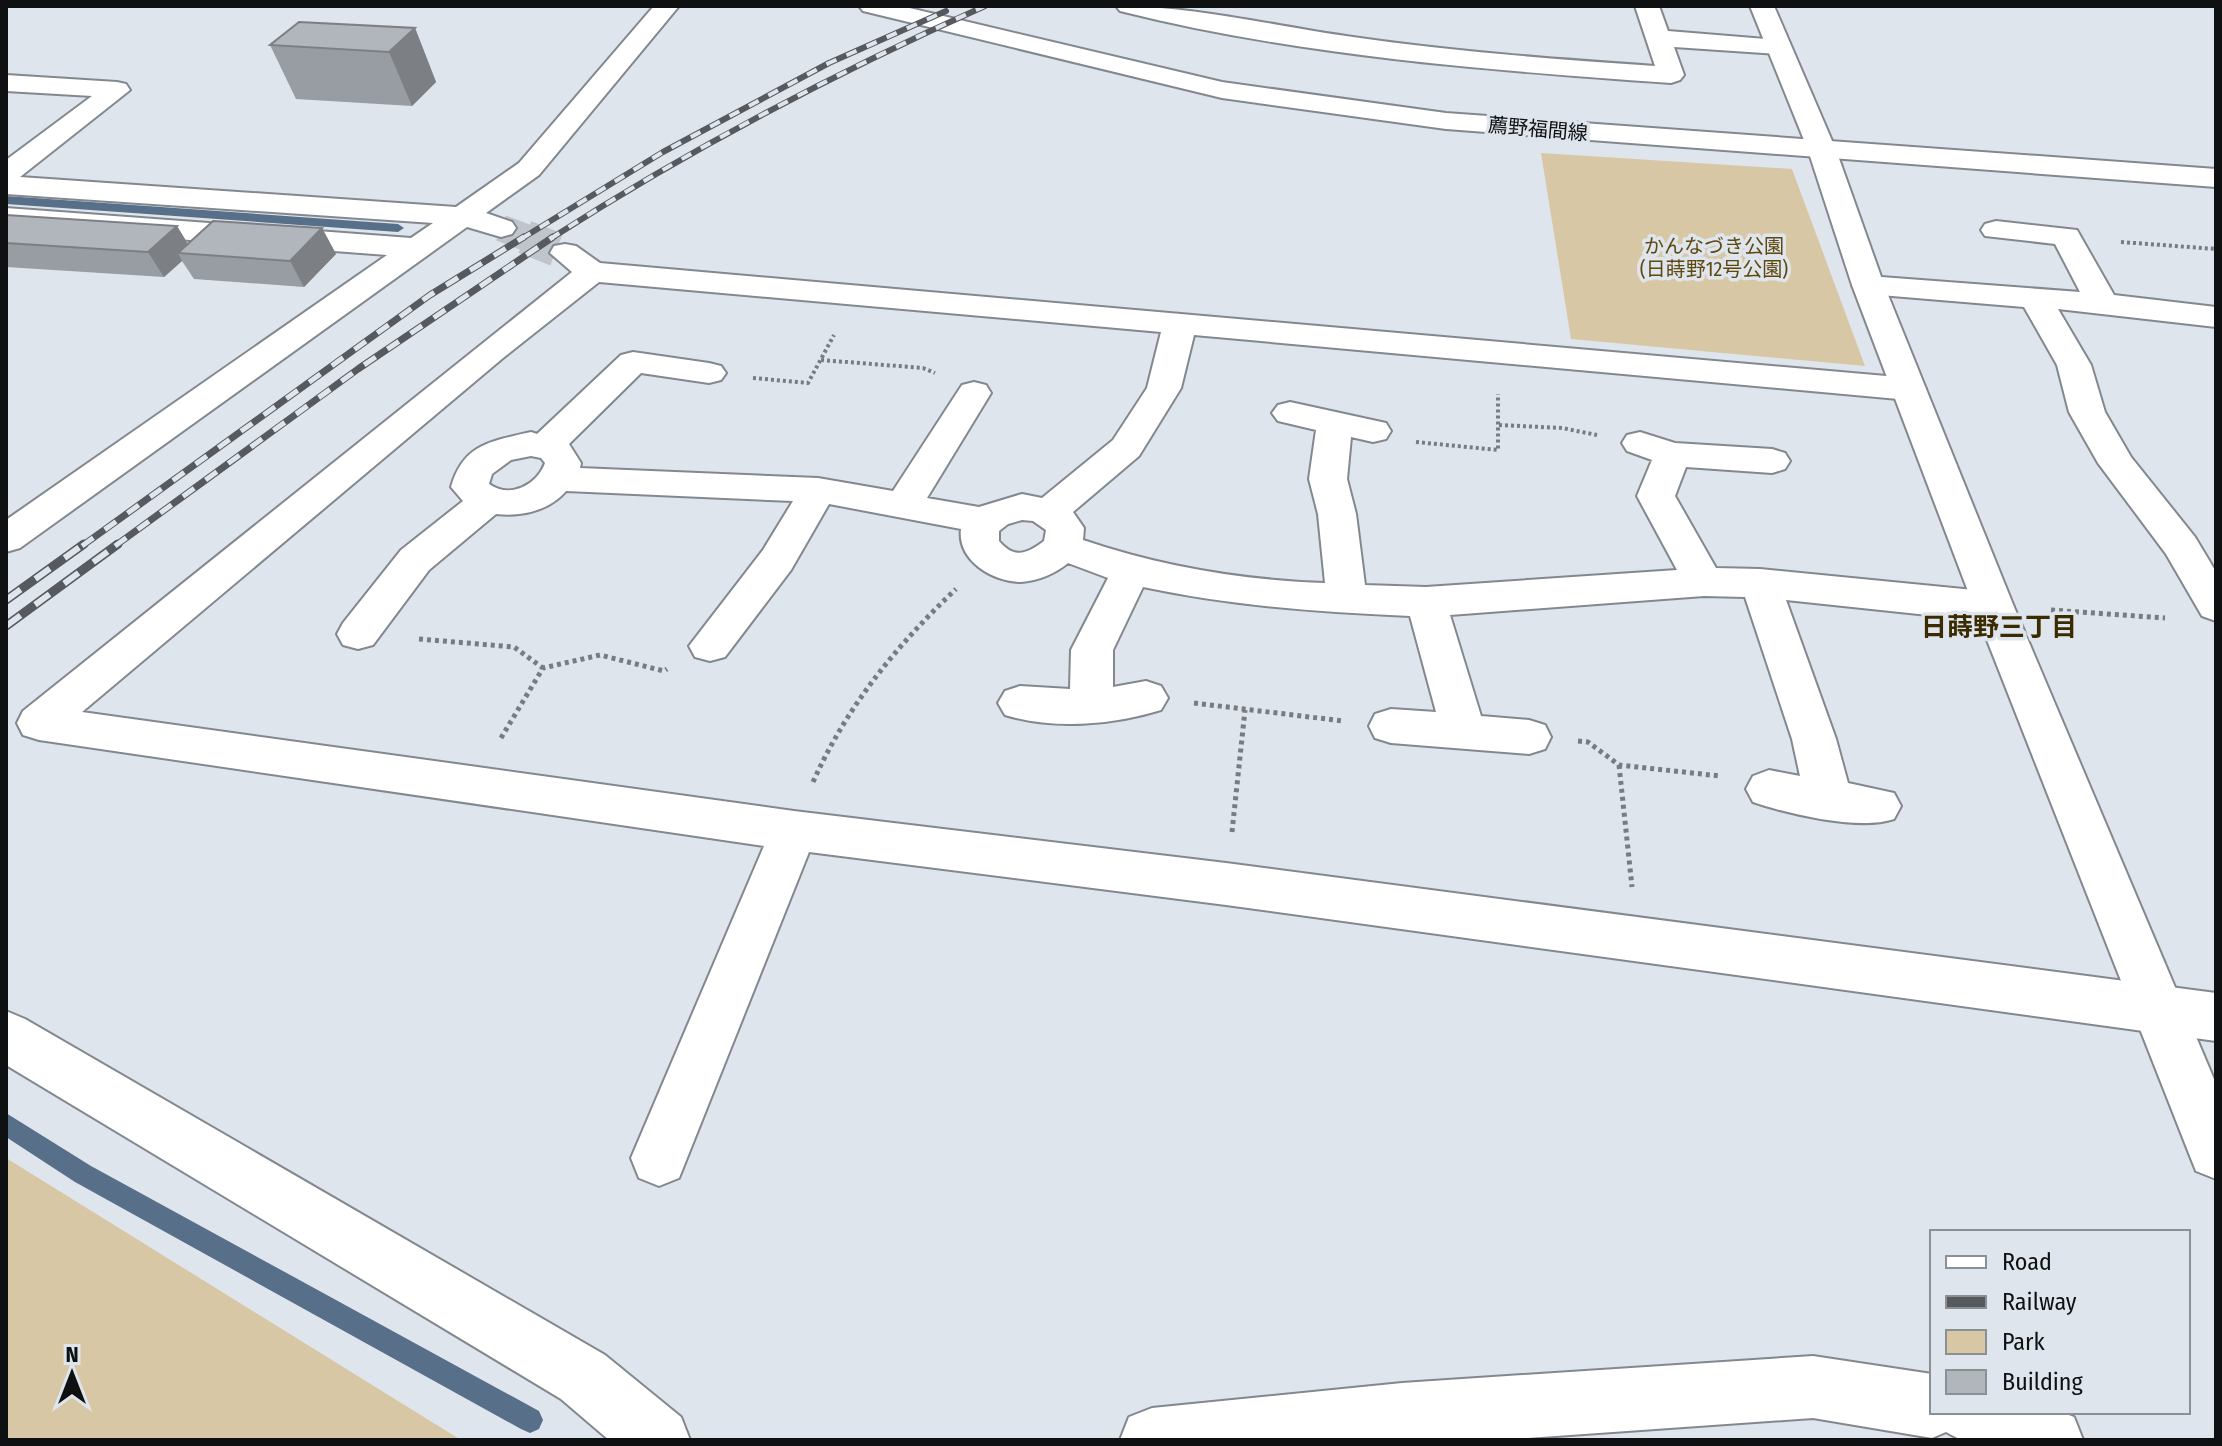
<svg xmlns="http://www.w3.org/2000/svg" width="2222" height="1446" font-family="'Fira Sans Condensed','Noto Sans JP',sans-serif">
	<rect width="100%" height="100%" fill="#dfe5ec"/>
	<!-- green -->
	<g fill="#d8c7a4">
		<path d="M1541,153L1792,169L1865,366L1571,339Z"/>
		<path d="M6,1158L461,1440H6Z"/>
	</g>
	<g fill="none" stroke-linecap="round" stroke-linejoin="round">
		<!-- stream -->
		<g fill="#586f8a" fill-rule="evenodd">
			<path d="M6,196L398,224L404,228L398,232L6,204Z"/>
			<path d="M6,1113L91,1166L539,1411L543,1420L539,1429L530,1433L521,1429L75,1182L6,1137Z"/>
		</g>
		<!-- minor-tunnel-far1 -->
		<path stroke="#c0c5cb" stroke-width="27" stroke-dasharray="27 13" stroke-linecap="butt" d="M501,228L530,239"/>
		<!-- minor-tunnel -->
		<path stroke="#c0c5cb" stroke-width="34" stroke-dasharray="34 17" stroke-linecap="butt" d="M525,237L565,253"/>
		<!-- minor casing -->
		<g stroke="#83888f" stroke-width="4">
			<g id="minor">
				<path d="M654,6H679L539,175L486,213L512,222L516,228L512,234L501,237L467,227L20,548L6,552V520L387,255L6,226V208L411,238L433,223L6,194V160L92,96L6,91V75L117,82L126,84L130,90L20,177L456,207L519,163Z"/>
				<path d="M1116,6C1193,6 1270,25 1346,36C1448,51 1552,59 1655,66L1635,6H1659L1668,31L1778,40L1787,42L1790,47L1787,52L1778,54L1674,47L1684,75L1680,80L1671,83C1487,70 1299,56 1120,11Z"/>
				<path d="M1996,221L2077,230L2114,295L2216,307V327L2058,309L2091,365L2105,412L2131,457L2195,537L2216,572V621L2202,616L2166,554L2098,463L2069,412L2057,365L2024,307L1868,294L1857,292L1852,285L1857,278L1868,276L2080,292L2055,244L1985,236L1981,230L1985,224Z"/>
				<path d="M565,244L576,246L600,263L1909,378L1921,382L1926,389L1921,396L1909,400L1194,335L1181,388L1139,456L1073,512L1084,528L1083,540C1162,567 1242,580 1325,583L1318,514L1309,479L1316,430L1278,421L1272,413L1278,405L1290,402L1386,423L1391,431L1386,439L1373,442L1351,437L1347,479L1356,514L1365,585L1426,587L1677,570L1637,496L1652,460L1627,451L1622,443L1627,435L1640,432L1675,443L1772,449L1785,453L1790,461L1785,469L1772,473L1686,467L1675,496L1716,568L1760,569L1994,592L2008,597L2014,607L2008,617L1994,622L1786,600L1836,739L1848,783L1894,793L1901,806L1894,819C1859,831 1788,814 1753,802L1746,789L1753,776L1769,770L1800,776L1792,739L1745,597L1704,596L1450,615L1481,716L1529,720L1545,725L1551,737L1545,749L1529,754L1391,743L1375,738L1369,726L1375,714L1391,709L1436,712L1410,616C1318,612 1233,606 1143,587L1113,650V687L1146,681L1161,686L1168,698L1161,710C1113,725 1053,730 1005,715L998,703L1005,691L1020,686L1070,689L1071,650L1108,578L1068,563C1056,573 1038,581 1021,582C992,582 957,560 961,529L829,504L791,570L725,657L710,661L695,657L689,646L763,550L793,501L566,491C549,511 520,517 496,514L429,570L373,645L358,649L343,645L337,634L343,623L401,550L463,501L451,487C463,444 491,441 531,432L537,434L621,355L633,352L709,363L721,366L726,373L721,380L709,383L641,373L569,444L581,463L580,468L818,478L893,491L962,385L974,382L986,385L991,393L927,498L979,507L1022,494L1042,498L1113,440L1147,388L1161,332L599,282L503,358L82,712L794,811L1226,863L2216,993V1041L1226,905L809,852L679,1178L659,1186L639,1178L631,1158L764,846L39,740L23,735L17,723L23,711L572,272L550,253L554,246ZM531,456L541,458L545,463C537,485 510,499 489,484L492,474L511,460ZM1022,520L1033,521L1046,530L1044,541C1027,554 1014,559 999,541V531L1008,524Z"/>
				<path d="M6,1011L25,1019L605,1355L681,1417L690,1440H609L561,1399L6,1065Z"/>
				<path d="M1813,1356L1932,1374V1412H2061L2074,1417L2083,1440H1961L1946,1432L1932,1438L1813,1418L1500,1440H1120L1129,1417L1152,1408L1402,1383Z"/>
			</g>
		</g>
		<!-- tertiary casing -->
		<g stroke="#83888f" stroke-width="4">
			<path id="tertiary" d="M1750,6H1774L1836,150L1884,285L2014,607L2216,1084V1179L2196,1171L2188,1151L1974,607L1852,285L1808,150Z"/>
		</g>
		<!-- secondary casing -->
		<g stroke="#83888f" stroke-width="4">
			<path id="secondary" d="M859,6H901L1222,82L1446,113L2216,169V187L1446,129L1222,98L863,11Z"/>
		</g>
		<!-- path-far1 -->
		<g stroke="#787c81" stroke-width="4" stroke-dasharray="3 3" stroke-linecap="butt">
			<path d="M2121,242L2216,249"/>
			<path d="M821,360L923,368L935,373"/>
			<path d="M753,378L808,383L834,335"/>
			<path d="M1499,425L1562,428L1597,435"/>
			<path d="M1416,442L1498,450V394"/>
		</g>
		<!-- path -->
		<g stroke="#787c81" stroke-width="5" stroke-dasharray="4 4" stroke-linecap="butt">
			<path d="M2051,610L2165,618"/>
			<path d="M419,639L514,647L543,668"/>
			<path d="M1194,703L1343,721"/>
			<path d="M501,738L543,668L600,655L664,671L667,669"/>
			<path d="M1578,741L1588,742L1619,765L1720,776"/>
			<path d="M1619,765L1632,887"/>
			<path d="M813,782C847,706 896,646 956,589"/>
			<path d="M1232,832L1245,710"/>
		</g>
		<!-- minor -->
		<use href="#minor" fill="#fff" fill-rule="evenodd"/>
		<!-- tertiary -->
		<use href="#tertiary" fill="#fff" fill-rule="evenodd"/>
		<!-- secondary -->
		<use href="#secondary" fill="#fff" fill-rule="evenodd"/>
		<!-- rail-far2 casing -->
		<g stroke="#56595d" stroke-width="6">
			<g id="rail-far2">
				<path d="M521,239L663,152L829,63L946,11"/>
				<path d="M550,239C690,149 833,74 985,6"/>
			</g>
		</g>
		<!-- rail-far1 casing -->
		<g stroke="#56595d" stroke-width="7">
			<g id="rail-far1">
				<path d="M82,546L430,295L524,237"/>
				<path d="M115,546L358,369L553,237"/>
			</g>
		</g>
		<!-- rail casing -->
		<g stroke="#56595d" stroke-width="9">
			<g id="rail">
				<path d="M6,600L84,544"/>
				<path d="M6,626L118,544"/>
			</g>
		</g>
		<!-- rail-far2 -->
		<use href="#rail-far2" stroke="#dfe5ec" stroke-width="4" stroke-dasharray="11" stroke-linecap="butt"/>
		<!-- rail-far1 -->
		<use href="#rail-far1" stroke="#dfe5ec" stroke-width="5" stroke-dasharray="14" stroke-linecap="butt"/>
		<!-- rail -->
		<use href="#rail" stroke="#dfe5ec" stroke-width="6" stroke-dasharray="18" stroke-linecap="butt"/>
	</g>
	<!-- wall -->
	<g fill="#989da3">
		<path d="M415,28L436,82L412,106L296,99L270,45Z"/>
		<path d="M6,215L177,226L188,244L322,228L336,254L304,287L194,279L182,261L164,277L6,267Z"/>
	</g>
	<!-- shaded-wall -->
	<g fill="#7c7f84">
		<path d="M415,28L436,82L412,106L389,52Z"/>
		<path d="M177,226L192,251L178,253L182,261L164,277L148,252Z"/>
		<path d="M322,228L336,254L304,287L290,261Z"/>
	</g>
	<!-- building -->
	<g fill="#b1b6bd" stroke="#7c7f84" stroke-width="2">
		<path d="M299,22L415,28L389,52L270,45Z"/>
		<path d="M6,215L177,226L148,252L6,243Z"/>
		<path d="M213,221L322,228L290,261L178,253Z"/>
	</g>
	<g text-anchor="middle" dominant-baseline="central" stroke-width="7" stroke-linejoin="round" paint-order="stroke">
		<!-- far-street labels -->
		<g font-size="20" fill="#0e1012" stroke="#dfe5ec">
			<text transform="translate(1538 129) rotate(5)">薦野福間線</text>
		</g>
		<!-- far-park labels -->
		<g font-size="20" fill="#5f480e" stroke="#dfe5ec">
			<text x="1714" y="246">かんなづき公園<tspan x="1714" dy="23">(日蒔野12号公園)</tspan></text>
		</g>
		<!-- neighbourhood labels -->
		<g font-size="26" font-weight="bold" fill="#3b2b01" stroke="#dfe5ec">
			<text x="1999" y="627">日蒔野三丁目</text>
		</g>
	</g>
	<!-- border -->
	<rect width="2222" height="1446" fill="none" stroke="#0e1012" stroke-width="16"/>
	<!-- legend -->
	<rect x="1930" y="1230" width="260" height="184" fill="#dfe5ec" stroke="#8b9095" stroke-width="2"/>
	<rect x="1946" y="1256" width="40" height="12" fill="#ffffff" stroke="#8b9095" stroke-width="2"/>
	<text x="2002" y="1270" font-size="24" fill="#0e1012">Road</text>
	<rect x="1946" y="1296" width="40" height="12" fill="#56595d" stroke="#8b9095" stroke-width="2"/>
	<text x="2002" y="1310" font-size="24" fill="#0e1012">Railway</text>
	<rect x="1946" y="1330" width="40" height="24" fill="#d8c7a4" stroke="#8b9095" stroke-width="2"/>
	<text x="2002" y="1350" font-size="24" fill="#0e1012">Park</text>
	<rect x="1946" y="1370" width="40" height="24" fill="#b1b6bd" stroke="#8b9095" stroke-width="2"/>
	<text x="2002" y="1390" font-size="24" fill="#0e1012">Building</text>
	<!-- north arrow -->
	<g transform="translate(72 1374)" stroke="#dfe5ec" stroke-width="6" paint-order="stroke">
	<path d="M0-6L14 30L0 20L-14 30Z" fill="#0e1012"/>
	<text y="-12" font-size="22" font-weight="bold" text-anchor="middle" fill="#0e1012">N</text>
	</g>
</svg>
